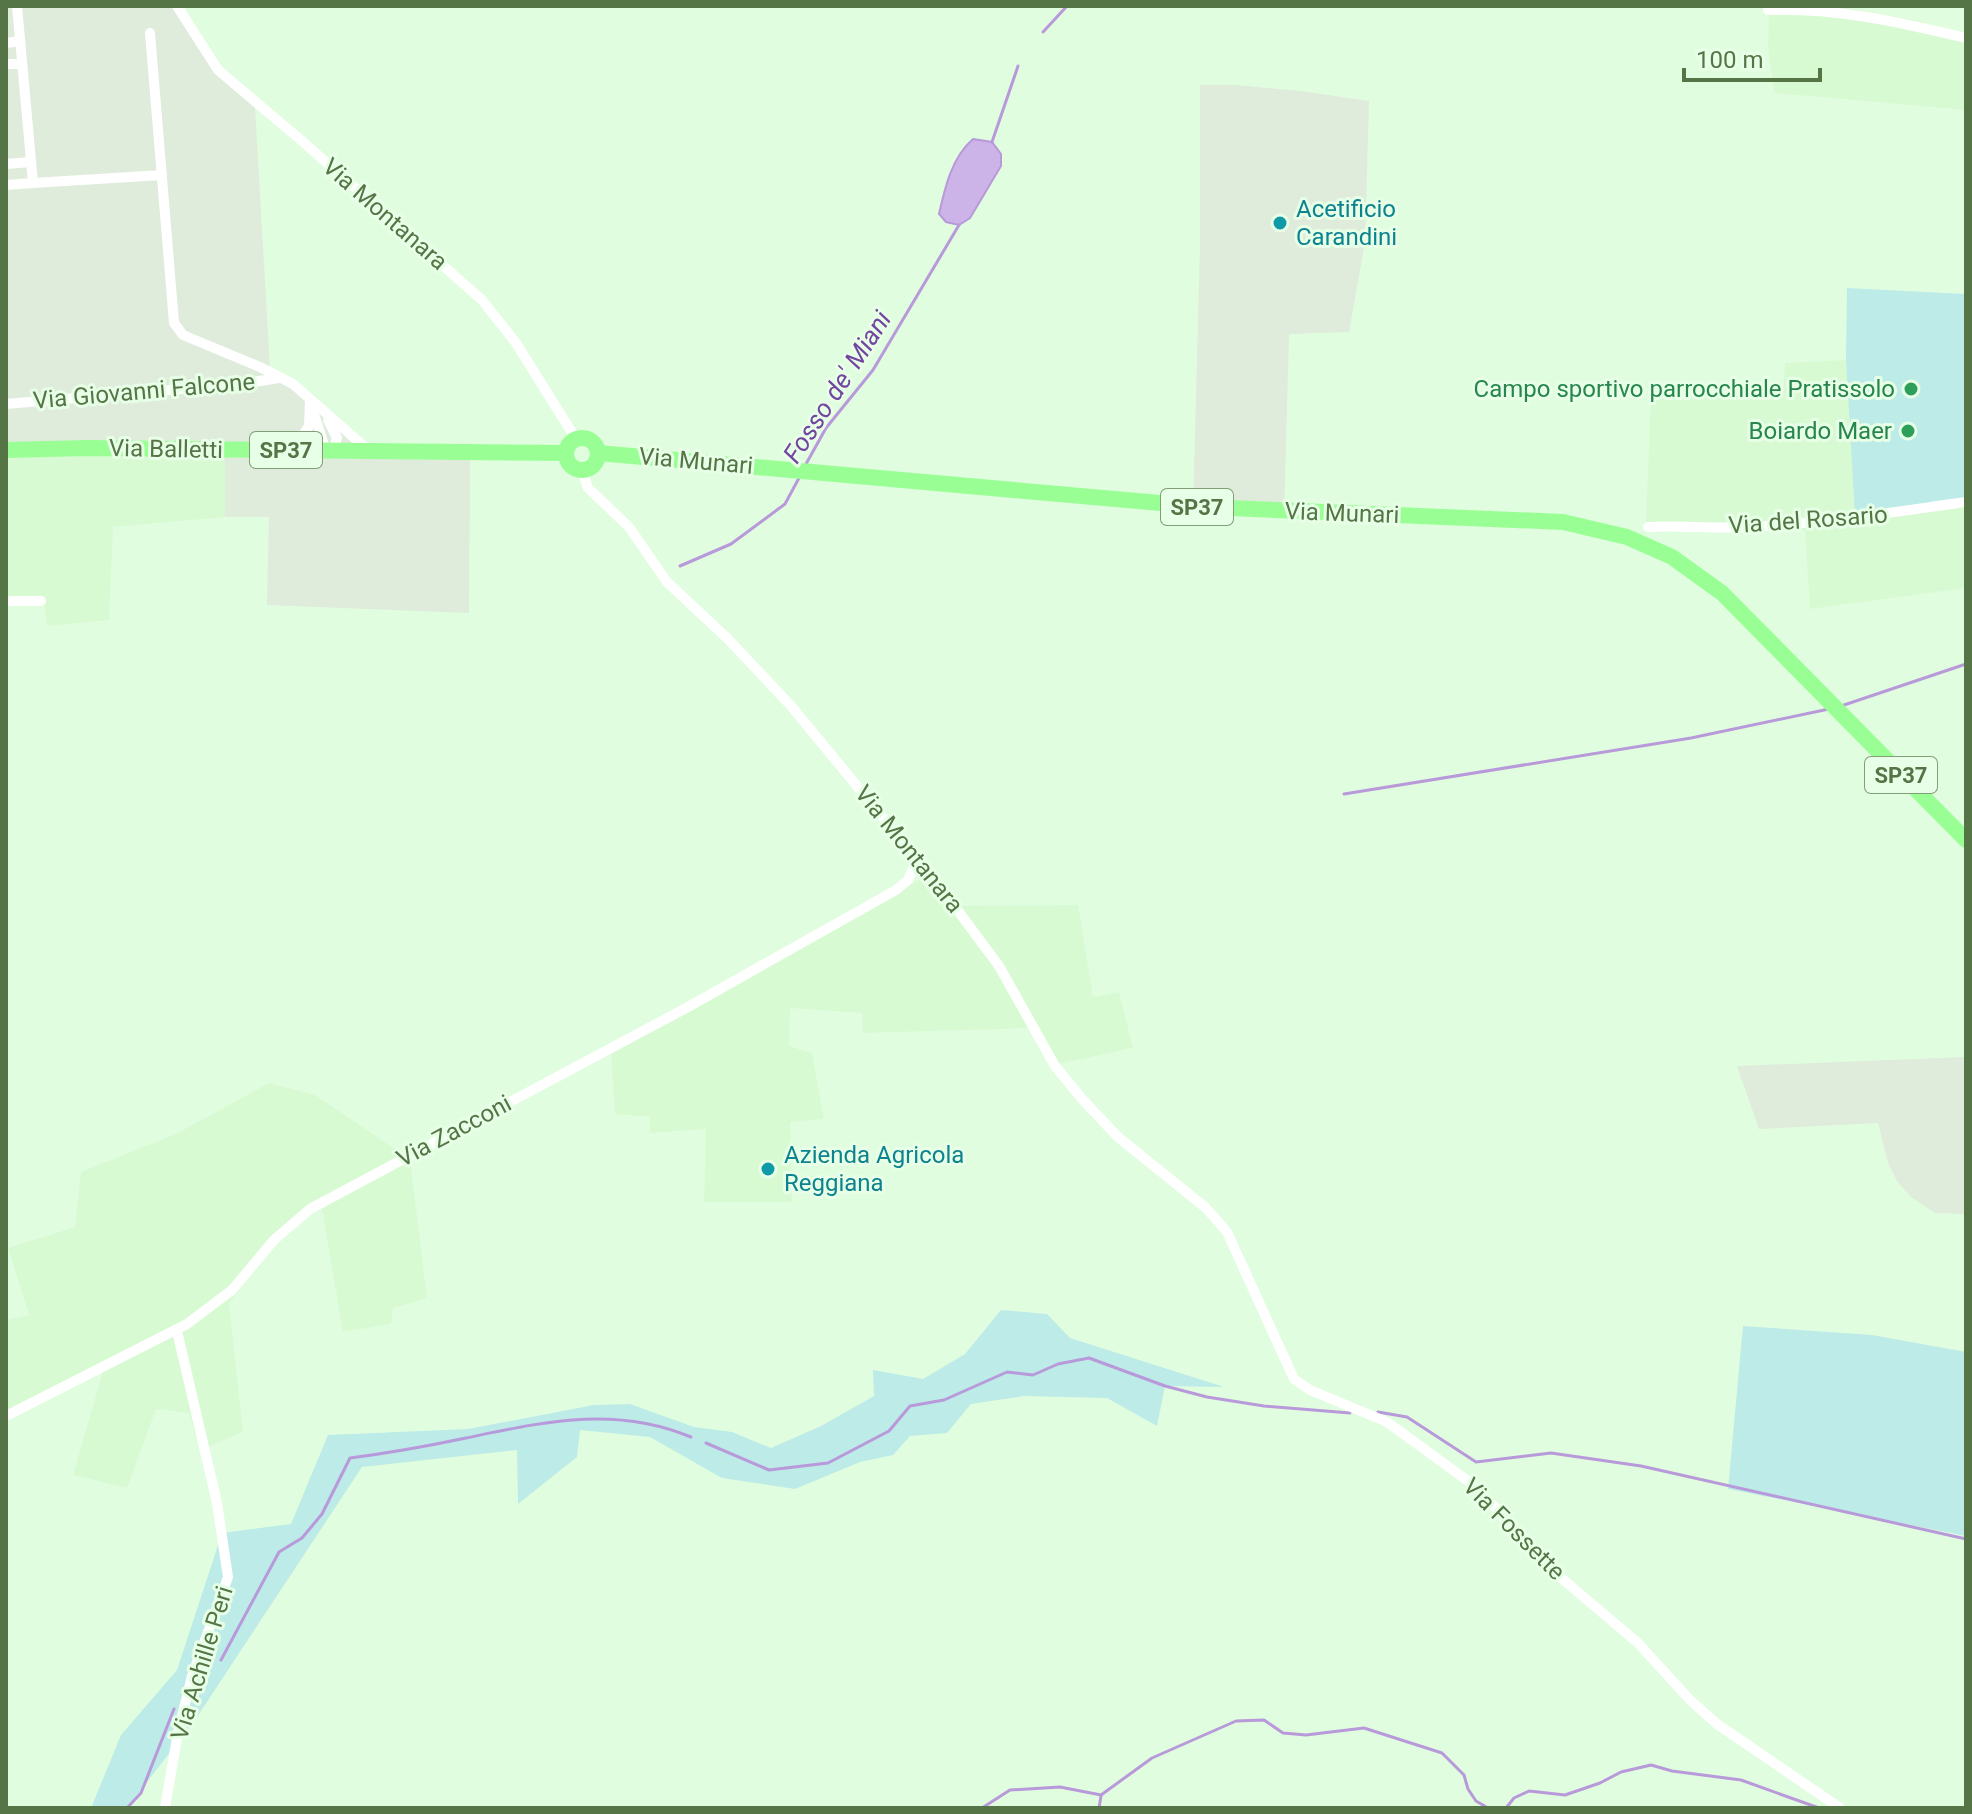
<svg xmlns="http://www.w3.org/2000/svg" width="1972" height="1814" font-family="Roboto,sans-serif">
	<rect width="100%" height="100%" fill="#e1fddf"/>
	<!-- residential -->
	<g fill="#d8fad3">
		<path d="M1807,6H1835L1919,21L1966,35V110L1774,93L1768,47L1769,12Z"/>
		<path d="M1846,360L1855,516L1966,506V588L1810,609L1805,531L1686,528L1646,522L1651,392L1751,399L1783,397L1785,363Z"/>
		<path d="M225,454V517L113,527L109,620L47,626L43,596H6V455Z"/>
		<path d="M919,880L931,883L951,906L1078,905L1093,997L1119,992L1133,1048L1053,1065L1031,1028L863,1033L862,1013L790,1008L789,1046L812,1053L824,1119L790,1122L792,1202H704L706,1129L650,1133V1117L615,1114L611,1053Z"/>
		<path d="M269,1083L315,1095L410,1159L427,1298L393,1308L391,1324L343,1332L321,1203L287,1227L229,1303L243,1432L200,1450L189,1413L156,1409L127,1488L73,1475L103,1371L6,1414V1320L29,1315L8,1248L75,1227L81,1172L176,1134Z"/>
	</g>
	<!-- industrial -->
	<g fill="#dfebdb">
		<path d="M6,6H172L219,75L255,108L270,369L329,415L365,456L470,457L469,613L267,605L269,517H225V455H6Z"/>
		<path d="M1200,85H1236L1300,91L1369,101L1365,242L1349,332L1289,334L1284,517L1193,511L1200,247Z"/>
		<path d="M1966,1057V1214L1935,1213L1911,1197L1897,1181L1888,1163L1878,1123L1759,1129L1737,1066Z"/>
	</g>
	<!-- green -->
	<g fill="#bdebe8">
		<path d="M1847,288L1966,294V506L1855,517L1846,360Z"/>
		<path d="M1001,1310L1047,1314L1070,1338L1224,1387L1165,1386L1157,1426L1107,1398L1024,1396L971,1404L947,1433L910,1436L893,1455L860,1462L795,1489L722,1478L650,1437L580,1430L577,1457L518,1504L517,1450L362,1467L195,1720L127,1808H91L121,1735L177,1670L222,1533L291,1524L328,1435L468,1429L594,1405L630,1404L694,1427L732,1432L771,1448L821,1426L874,1396L873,1370L923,1379L965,1354Z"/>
		<path d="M1743,1326L1872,1335L1966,1352V1536L1728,1489Z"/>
	</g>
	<!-- water -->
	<path fill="#ccb3e8" stroke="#b899da" stroke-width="2" d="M973,139L992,142L1001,154V166L970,218L959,225L946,222L939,214C945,187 952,157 973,139Z"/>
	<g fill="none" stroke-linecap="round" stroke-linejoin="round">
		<!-- stream -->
		<g stroke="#b899da" stroke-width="3">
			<path d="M1043,32L1067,6"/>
			<path d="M992,142L1018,66"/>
			<path d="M806,464L826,428L873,370L959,225"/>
			<path d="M680,566L731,544L785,504L799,478"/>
			<path d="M1844,705L1966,664"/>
			<path d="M1344,794L1691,738L1829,709"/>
			<path d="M1378,1412L1407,1417L1476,1462L1551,1453L1641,1466L1966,1539"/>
			<path d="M706,1443L769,1470L828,1463L889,1431L910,1406L944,1400L1007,1372L1033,1375L1058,1364L1089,1358L1165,1386L1207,1397L1264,1406L1350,1413"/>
			<path d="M221,1660L279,1552L302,1538L322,1514L350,1458C389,1453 428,1446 466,1438C544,1422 614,1405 691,1437"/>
			<path d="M127,1808L141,1793L174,1709"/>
			<path d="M982,1808L1010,1790L1060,1787L1101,1795L1152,1758L1236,1721L1264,1720L1283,1733L1306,1735L1364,1728L1442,1753L1464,1775L1468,1789L1476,1801L1488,1808"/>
			<path d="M1099,1808L1101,1796"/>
			<path d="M1506,1808L1514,1798L1529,1791L1565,1795L1600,1783L1621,1772L1651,1765L1672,1771L1741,1780L1819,1808"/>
		</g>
		<!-- street -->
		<g stroke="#fff" stroke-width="10">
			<path d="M17,6L33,183L162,175"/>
			<path d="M177,6L218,70L302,141L482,300L516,343L576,439"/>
			<path d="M1768,10C1838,8 1899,22 1966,38"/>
			<path d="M150,33L174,323L183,335L260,367L293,384L368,450"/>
			<path d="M6,43L20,41"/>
			<path d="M6,64H22"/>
			<path d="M6,164L31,162"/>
			<path d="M6,185L33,183"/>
			<path d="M6,404L240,384L279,378"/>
			<path d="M314,414L326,451"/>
			<path d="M328,420L337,438L333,451"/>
			<path d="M293,451L309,426L310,400"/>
			<path d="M582,470L588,488L629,527L667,582L728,639L792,707L903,842L915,864L941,888L999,966L1055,1066L1083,1100L1118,1137L1206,1208L1227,1232L1294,1379L1310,1390L1387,1422L1468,1481L1494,1506L1524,1543L1553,1571L1638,1643L1690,1700L1717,1724L1840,1808"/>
			<path d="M1648,527C1681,525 1714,529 1747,527C1820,524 1893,512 1966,502"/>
			<path d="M6,601H41"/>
			<path d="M6,1416L187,1324L232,1290L274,1240L310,1209L688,1007L896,890L908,880L915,864"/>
			<path d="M165,1808L178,1732L192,1676L228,1577L217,1503L177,1331"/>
		</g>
		<!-- primary -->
		<g stroke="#99ff95" stroke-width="16">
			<circle cx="582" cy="454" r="16"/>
			<path d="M6,450L87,448L566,453"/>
			<path d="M598,453L1205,507L1563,522L1627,537L1672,557L1722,593L1966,840"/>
		</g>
	</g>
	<!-- markers -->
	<g fill="#0f9aa8" stroke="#e8ffe7" stroke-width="3">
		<circle cx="1280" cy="223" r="8"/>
		<circle cx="768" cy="1169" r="8"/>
	</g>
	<g fill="#2e9e5b" stroke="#e8ffe7" stroke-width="3">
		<circle cx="1911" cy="389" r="8"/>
		<circle cx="1908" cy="431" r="8"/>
	</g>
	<g text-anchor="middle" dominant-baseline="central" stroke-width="6" stroke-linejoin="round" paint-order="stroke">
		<!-- shield labels -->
		<g fill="#e8ffe7" stroke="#819e76" stroke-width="2">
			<rect x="250" y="432" width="72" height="36" rx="6"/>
			<rect x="1161" y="489" width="72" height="36" rx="6"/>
			<rect x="1865" y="757" width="72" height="36" rx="6"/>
		</g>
		<g font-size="22" font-weight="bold" fill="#557546">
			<text x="286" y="450">SP37</text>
			<text x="1197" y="507">SP37</text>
			<text x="1901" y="775">SP37</text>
		</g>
		<!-- culture labels -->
		<g font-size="24" fill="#0d838f" stroke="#e8ffe7" text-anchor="start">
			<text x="1296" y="209">Acetificio<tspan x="1296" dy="28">Carandini</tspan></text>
			<text x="784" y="1155">Azienda Agricola<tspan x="784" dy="28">Reggiana</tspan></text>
		</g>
		<!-- street labels -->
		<g font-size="24" fill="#557546" stroke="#e8ffe7">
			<text transform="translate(385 214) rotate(41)">Via Montanara</text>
			<text transform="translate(144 391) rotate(-5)">Via Giovanni Falcone</text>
			<text transform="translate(166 449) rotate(1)">Via Balletti</text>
			<text transform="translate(696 461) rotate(5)">Via Munari</text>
			<text transform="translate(1342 513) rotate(2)">Via Munari</text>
			<text transform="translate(1808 520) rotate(-4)">Via del Rosario</text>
			<text transform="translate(909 849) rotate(51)">Via Montanara</text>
			<text transform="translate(454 1131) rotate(-28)">Via Zacconi</text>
			<text transform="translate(1514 1529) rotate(45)">Via Fossette</text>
			<text transform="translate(202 1663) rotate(-73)">Via Achille Peri</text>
		</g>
		<!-- leisure labels -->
		<g font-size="24" fill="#27864d" stroke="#e8ffe7" text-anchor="end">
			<text x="1895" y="389">Campo sportivo parrocchiale Pratissolo</text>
			<text x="1892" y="431">Boiardo Maer</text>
		</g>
		<!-- water labels -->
		<g font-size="26" font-style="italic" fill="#7246a0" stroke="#e8ffe7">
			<text transform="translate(837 387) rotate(-57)">Fosso de' Miani</text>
		</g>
	</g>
	<!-- border -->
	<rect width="1972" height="1814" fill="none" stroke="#557546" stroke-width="16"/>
	<!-- scale -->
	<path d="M1684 68v12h136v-12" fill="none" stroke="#557546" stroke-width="4"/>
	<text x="1696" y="68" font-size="24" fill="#557546" stroke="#e8ffe7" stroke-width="6" paint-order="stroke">100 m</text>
</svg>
